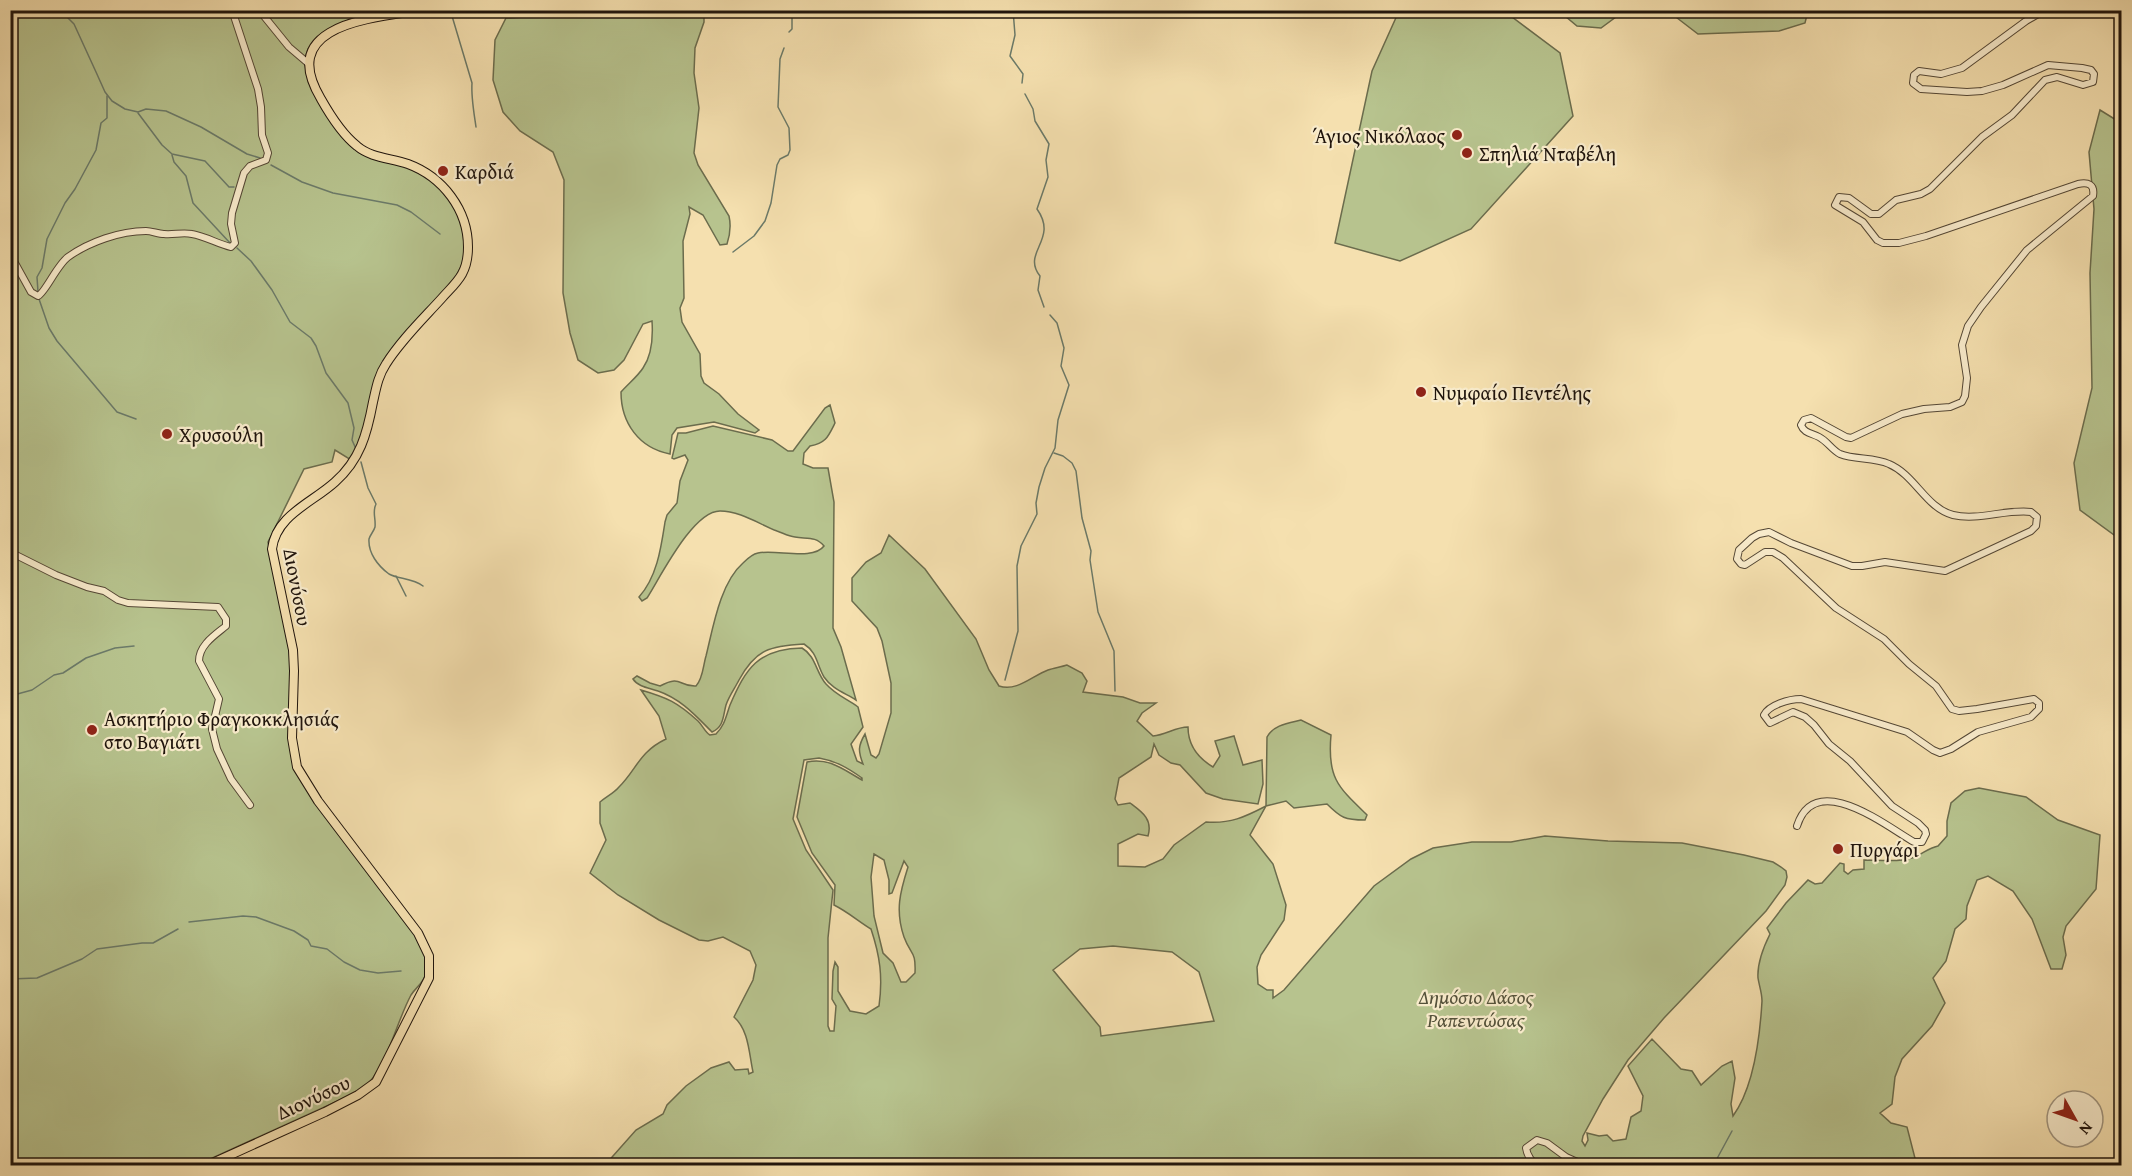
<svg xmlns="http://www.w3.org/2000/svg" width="2132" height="1176" font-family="'Gentium Book Plus',serif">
	<rect width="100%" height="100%" fill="#f5e0af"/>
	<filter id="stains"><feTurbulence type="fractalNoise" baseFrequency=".00333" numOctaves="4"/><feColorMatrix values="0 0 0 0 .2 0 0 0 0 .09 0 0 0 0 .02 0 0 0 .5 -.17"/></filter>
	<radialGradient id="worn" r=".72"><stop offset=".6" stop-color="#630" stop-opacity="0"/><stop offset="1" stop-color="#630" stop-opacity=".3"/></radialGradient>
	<!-- green -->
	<g fill="#b7c38e" stroke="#6b6c4d" stroke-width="1.5" fill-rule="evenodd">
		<path d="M529,10L704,11V22L695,48L694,73L699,108L694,153L698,165L729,216C731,225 730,235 727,244L720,245L703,215L689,207L690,214L683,241L684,298L680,308L682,322L700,354L701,376L704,383L719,394L738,414L759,430L755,433L714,422L677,428L672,435L670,454C639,448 621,423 621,392C628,384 638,376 643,368C652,355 653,336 652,321L643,324L624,360L614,370L598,373L578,360L570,333L563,293L564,180L553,152L520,131L503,112L493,80L495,40L506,18L524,17Z"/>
		<path d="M10,11H358C345,28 318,27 308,49C301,65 308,82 317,96C326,110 339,135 351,146C366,160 388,158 406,166C415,170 427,176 434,182C455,199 471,232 464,260C462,266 458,271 456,277L381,365L365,429L351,460L335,450L332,462L304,469L268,542L290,652L293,760L302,782L312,798L415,932C422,945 428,957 426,972C425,982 416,987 411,995C394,1027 389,1065 362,1090L197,1165H11Z"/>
		<path d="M1399,11H1504L1560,53L1573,116L1471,229L1400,261L1335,243L1372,71Z"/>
		<path d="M1559,11H1624L1601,28L1577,26Z"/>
		<path d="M1668,11V10L1808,11L1805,23L1779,31L1698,34Z"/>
		<path d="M2100,110L2121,123V540L2080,510L2074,463L2092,388L2090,273L2094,209L2089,152Z"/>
		<path d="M830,405L835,423C828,437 826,443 810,446L804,453L803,464L813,468H828L834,502L833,628L841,647L856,700C845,693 832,689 824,677C817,665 817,652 804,644C770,646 756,649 739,680C735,688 729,696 726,705C723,716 724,727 712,732C695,715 681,699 658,691C650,688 638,687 633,679L637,676L650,683L660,686C682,674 678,687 696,686C703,679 703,666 706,656C713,628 720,583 743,563C747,559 753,554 758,553C776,549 813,561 824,546C816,536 806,539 795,537C788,536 783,533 777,531C759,524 740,511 720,511C693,511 661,576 647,598L642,601L639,597C657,577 661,548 665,522L667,515L677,503L680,481L688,460L685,455L674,459L672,458L678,433H686L713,426L772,440L788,451H793L825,408Z"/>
		<path d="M889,535L925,569L976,639L989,670L999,686C1017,692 1032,676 1048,670C1054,668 1061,667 1067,665L1082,673L1087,681L1083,692L1123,697L1140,703H1156L1142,713L1137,721L1153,736C1166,735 1175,727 1188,727C1188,746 1198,758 1213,767L1220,756L1215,741L1234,736L1243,765L1262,760L1263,784L1258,804L1223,799L1206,793L1180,765L1171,763L1159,755L1154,744L1151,757L1119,778L1115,799L1118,805L1130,803C1142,812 1153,819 1148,836L1138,834L1118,844V866L1145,867L1163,859L1174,845L1206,822C1230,824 1245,817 1266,806L1267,737C1273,725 1289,723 1301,720L1331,735C1327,778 1338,787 1367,815L1365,820C1345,820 1341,818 1327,804L1294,808L1286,801L1266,806L1250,835L1273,864L1286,905L1284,920L1261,955L1257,967L1258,984L1267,990H1273V998L1284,990L1374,886L1411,859L1433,848L1472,842H1511L1545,836L1608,841L1682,843L1744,855L1773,862L1781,867L1786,871L1787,877L1785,885L1766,911L1664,1018L1628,1060L1603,1099L1583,1136L1582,1141L1585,1146L1588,1140L1587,1133L1599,1136L1607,1135L1613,1141L1626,1139L1631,1117L1641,1111L1643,1096L1628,1066L1652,1039L1681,1069L1692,1071L1701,1085L1722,1066L1732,1061L1735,1078L1731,1104L1733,1116C1754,1087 1760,1036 1762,1001C1762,993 1759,985 1758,978C1757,963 1764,946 1770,934L1767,928L1786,903L1808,880L1815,884L1822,883L1840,863L1844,864V871L1848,874L1853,870L1864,869V860C1880,860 1901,863 1917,856C1925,852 1929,848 1938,846L1947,836V821L1951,803L1965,791L1979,788L2026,797L2058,820L2100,835L2096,889L2066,926L2063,937L2066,955L2062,969H2051L2032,919L2013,891L1988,876L1977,880L1967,906L1966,919L1955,929L1946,961L1933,978L1945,1003L1932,1026L1902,1059L1895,1077L1892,1104L1880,1113L1891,1123L1907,1127L1917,1166H1590L1578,1159L1581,1165H605L636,1130L663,1114L667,1105L686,1086L711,1068L729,1062L735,1070L748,1069L749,1074L753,1072C749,1054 749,1030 734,1017L753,980L756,965L750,951L723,937L708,941L699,940L659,920L618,895L590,873L606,840L600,823V802C606,797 614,793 619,787C637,769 639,752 666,739L659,716L641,690C668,698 677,702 698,721C703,726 705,732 710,735L716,734C725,725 726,716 730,705C746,668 758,649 802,648C816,656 816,673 826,684C836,695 847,699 858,707L863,727L851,744L857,761L863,764C858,751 858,746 865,734L871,755L876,758L879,754L891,713V683L882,641L877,628L852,601V578L866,562L881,553ZM819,758C836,761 848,768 862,778V780C844,770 829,757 807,762L797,817L812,853L835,885L834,905C848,912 858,921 871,929C880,956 883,977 879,1006L866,1014L850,1011L838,991V967L835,962L833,971L832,999L836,1006L834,1031H830L828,1026V938L833,890L806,850L793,819L804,760ZM874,854L884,860L889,880V894L892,893L904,861L908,867C900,892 895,911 904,937C911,956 916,950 915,973L906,982H901L893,963L883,953L874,916L871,877ZM1113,946L1172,952L1199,972L1214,1021L1101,1036L1100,1027L1053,970L1080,949Z"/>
	</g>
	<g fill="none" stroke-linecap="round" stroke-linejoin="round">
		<!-- stream -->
		<g stroke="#6b7a69" stroke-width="1.5">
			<path d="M60,10L74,24L96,72L105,92L112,101L125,109L138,112L146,109L166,111L201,127L247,154L260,158"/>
			<path d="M1013,10L1015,35L1010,56L1023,74L1022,83"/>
			<path d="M452,16L472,83C471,97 474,113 476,127"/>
			<path d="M789,32L792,29V10"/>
			<path d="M1025,94L1033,109L1035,121L1049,144L1046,160L1048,177L1037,209C1059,240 1021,252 1040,276L1038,290L1044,307"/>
			<path d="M138,113L162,145L172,154L205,161L229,187H234"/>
			<path d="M172,155L174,162L186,176L193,203L230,243"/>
			<path d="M271,165L302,182L333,193L397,205L411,212L440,234"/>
			<path d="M237,248L251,261L272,290L290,322L311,338L316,346L326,373L348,403L354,428L352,440L356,449"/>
			<path d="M733,252L754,236L765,221L771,203L777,165L780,159L788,155L790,150L789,128L778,107L780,59L784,48"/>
			<path d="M38,292L37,277L42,268L47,239L65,203L75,189L96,150L101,123L107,118V96"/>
			<path d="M39,299L49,328L57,341L117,412L136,419"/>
			<path d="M1054,453L1063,456L1072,463L1076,471L1082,518L1091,551L1090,560L1098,612L1114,651L1115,691"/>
			<path d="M361,462L368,488L376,504C372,512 376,518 375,527C374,531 370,535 369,539C368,553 378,566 389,574C397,579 413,578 423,586"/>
			<path d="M396,576L406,596"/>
			<path d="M1005,680L1018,631L1017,566L1021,546L1037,514L1036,503L1039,487L1045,468L1055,448L1058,420L1069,385L1061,366L1064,348L1057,323L1050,315"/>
			<path d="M10,696L32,690L54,675L63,673L86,658L115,648L134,646"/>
			<path d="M189,922L243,916L256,917L294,931L308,940L311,946L327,949L344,962L360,970L378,973L401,971"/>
			<path d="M10,979L37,978L82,959L97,949L142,943H153L178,929"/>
			<path d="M1713,1166L1732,1131"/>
		</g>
		<!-- minor casing -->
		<g stroke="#544735" stroke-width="8">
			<g id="minor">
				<path d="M259,10L289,47L309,64"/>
				<path d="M10,254L31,292L38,296C45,293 57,265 68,257C89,242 120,231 146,231C152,231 158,234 164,234C174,235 182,232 192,234C205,236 220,245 231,247L235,243L231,224L232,213L244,173L250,166L266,160L268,153L262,135L261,107L258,89L232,10"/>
				<path d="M10,552L56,575L87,587L104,591L118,600L128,603L218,607L226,619V626C215,635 199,645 199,661L219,699L212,729L217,749L231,779L250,805"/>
				<path d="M1797,826C1815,769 1886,826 1914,842H1922L1926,834L1925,830L1918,823L1892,806L1850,761L1829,744L1814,725L1805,717L1793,712L1770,723L1764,715C1769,705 1789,699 1801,699L1907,732L1933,750L1940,753L1951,749L1978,732L2031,717L2039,709V703L2034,699L1977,709L1959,711L1952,709L1936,686L1909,664L1884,639L1836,608L1783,558L1773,552H1765L1745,565L1741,564L1737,559L1739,550L1752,538L1759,534L1769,532L1791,543L1852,566H1862L1885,562L1945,571L2031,531L2036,526L2037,517L2031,512C2006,509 1978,521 1953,515C1926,508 1915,475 1889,464C1874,457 1855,460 1840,454C1832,450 1827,441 1819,437C1811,433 1804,433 1801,425L1804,420L1811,418L1846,437L1851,438L1902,414L1924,409L1950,407L1962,402L1965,396L1967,378L1962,345L1968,326L1981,307L2027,250L2093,196C2095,184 2088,182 2078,184L1926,236L1899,243H1883L1877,240L1863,222L1835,205L1839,197L1849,198L1871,214H1879L1896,200L1921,194L1930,189L1982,137L2012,115L2045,80L2057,77L2083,85L2093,82L2094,74L2091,70L2082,68L2048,65L2003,85L1982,91L1967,92L1921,89L1913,83L1914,75L1919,71L1941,74L1962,68L2026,21L2045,10"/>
				<path d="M1538,1166C1532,1163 1527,1155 1526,1148L1537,1140L1547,1143L1566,1157L1586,1166"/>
			</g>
		</g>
		<!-- major casing -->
		<g stroke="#1f140c" stroke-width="10">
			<path id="major" d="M206,1166L325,1112L358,1095L376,1082L429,978V956L418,933L318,801L297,767L292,738L294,671L293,650L272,549C276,515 312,503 335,482C360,460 367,434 373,402C376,389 378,376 386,364C401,340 423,319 442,298C449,290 457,283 462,274C467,265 468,256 468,247C468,210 443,177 408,164C391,158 371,158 357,146C343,135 330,115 321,99C276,24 372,18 422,10"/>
		</g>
		<!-- minor -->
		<use href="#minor" stroke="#f8ebcb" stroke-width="6"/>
		<!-- major -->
		<use href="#major" stroke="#f5e0af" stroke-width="8"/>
	</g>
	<!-- markers -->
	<g fill="#8f2418" stroke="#f8ebcb" stroke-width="2">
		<circle cx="1457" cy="135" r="6"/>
		<circle cx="1467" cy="153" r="6"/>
		<circle cx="443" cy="171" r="6"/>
		<circle cx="1421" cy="392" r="6"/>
		<circle cx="167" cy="434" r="6"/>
		<circle cx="92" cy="730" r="6"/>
		<circle cx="1838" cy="849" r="6"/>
	</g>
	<g text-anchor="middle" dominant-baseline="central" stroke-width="4.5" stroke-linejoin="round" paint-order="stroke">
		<!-- poi labels -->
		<g font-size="20" fill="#1f140c" stroke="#f8ebcb" text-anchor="start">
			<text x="1445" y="135" text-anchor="end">Άγιος Νικόλαος</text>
			<text x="1479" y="153">Σπηλιά Νταβέλη</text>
			<text x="455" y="171">Καρδιά</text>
			<text x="1433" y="392">Νυμφαίο Πεντέλης</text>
			<text x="179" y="434">Χρυσούλη</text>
			<text x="104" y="718">Ασκητήριο Φραγκοκκλησιάς<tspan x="104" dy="23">στο Bαγιάτι</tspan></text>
			<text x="1850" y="849">Πυργάρι</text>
		</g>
		<!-- street labels -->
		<g font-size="20" fill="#1f140c" stroke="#f8ebcb">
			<text transform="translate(298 587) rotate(79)">Διονύσου</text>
			<text transform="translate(313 1097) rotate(-25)">Διονύσου</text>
		</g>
		<!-- park labels -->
		<g font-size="20" font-style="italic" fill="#54513a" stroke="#f8ebcb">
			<text x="1476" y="996">Δημόσιο Δάσος<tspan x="1476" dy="23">Ραπεντώσας</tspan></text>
		</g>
	</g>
	<!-- margin -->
	<rect width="2132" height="1176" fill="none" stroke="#f5e0af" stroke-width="36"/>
	<rect x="12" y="12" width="2108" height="1152" fill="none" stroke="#1f140c" stroke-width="3"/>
	<rect x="18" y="18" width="2096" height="1140" fill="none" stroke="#1f140c" stroke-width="1.5"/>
	<!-- north arrow -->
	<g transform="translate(2075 1119) rotate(130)"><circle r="28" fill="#f8ebcb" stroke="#a1957f" stroke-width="1.5"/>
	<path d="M0-4.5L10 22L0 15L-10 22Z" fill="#8f2418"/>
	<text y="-9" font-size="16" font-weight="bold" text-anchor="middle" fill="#1f140c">N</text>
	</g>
	<rect width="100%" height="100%" filter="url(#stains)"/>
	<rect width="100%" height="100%" fill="url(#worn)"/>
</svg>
